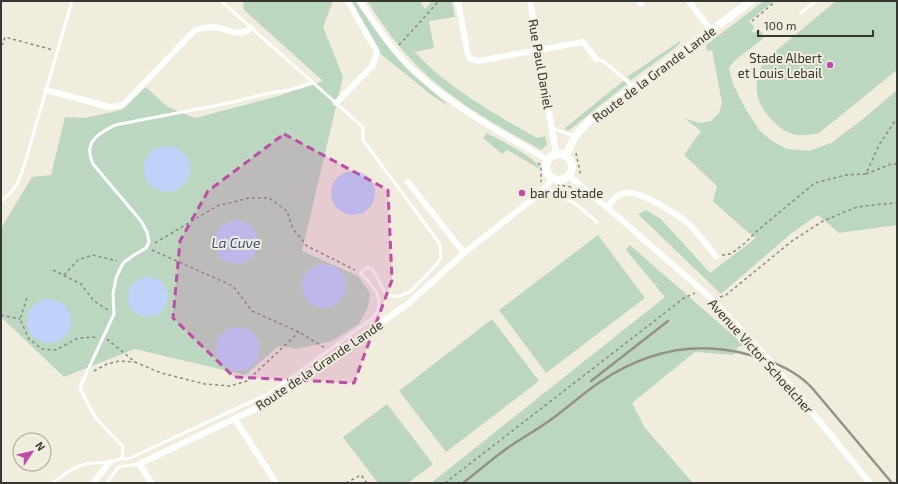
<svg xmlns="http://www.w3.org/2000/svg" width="898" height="484" font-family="'Exo 2',sans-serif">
	<rect width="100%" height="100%" fill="#f0eddd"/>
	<!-- green -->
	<g fill="#bcd7c0">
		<path d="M243,1H333L323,27L343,77L302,251L358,276L370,293L368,307L359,324L332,341L297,349L279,346L245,375L135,349L64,377L1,317V232L3,225L32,177L51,175L65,117L85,118L121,110L146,87L168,107L195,118L275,97L323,81L244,10Z"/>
		<path d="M351,1H355L385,43L411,73L446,103L447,105L434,97L381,54Z"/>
		<path d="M367,1H420L425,9L432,1H452L455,17L429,21L434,48L416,52L410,47C420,57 430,68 441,77C471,100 504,120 537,138L545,136L547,145L541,150C494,124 443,96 407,55C392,39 379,19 367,1Z"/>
		<path d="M764,1H774L749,21L754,27L752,31L754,33L759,29L765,37L734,61L729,68L733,84L745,108L759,130L772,141L787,149L809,151L831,143L863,119L897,90V225L839,233L818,215L793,232L721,294L638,214L646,210L661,219L710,273L756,238L744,229L713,201L717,186L684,155L701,131L684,118L699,123L711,121L719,113L722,103L712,50L707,51L706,45Z"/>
		<path d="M836,1H896L897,3V70L819,133C812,134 804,136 797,135C789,134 781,129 775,123C755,105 750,81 766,59Z"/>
		<path d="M680,41V43L675,48L631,80L627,77Z"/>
		<path d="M623,81L627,84L568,131L565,128Z"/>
		<path d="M487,133C499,140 536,157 540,169L507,150L502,154L483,138Z"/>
		<path d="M598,235L645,298L546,373L499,310Z"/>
		<path d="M630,245L744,345L738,347L734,355L695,352L632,403L645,428L693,483H431L665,297L626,250Z"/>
		<path d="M492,319L539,381L446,452L399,391Z"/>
		<path d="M387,404L433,464L408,483H378L343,437Z"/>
	</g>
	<!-- water -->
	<g fill="#bed2fa">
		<circle cx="167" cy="169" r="23"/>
		<circle cx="353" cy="193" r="22"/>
		<circle cx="236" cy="242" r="22"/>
		<circle cx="324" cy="286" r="22"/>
		<circle cx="148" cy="297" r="20"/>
		<circle cx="49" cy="321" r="22"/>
		<circle cx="238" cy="349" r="22"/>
	</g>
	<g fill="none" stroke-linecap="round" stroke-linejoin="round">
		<!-- path -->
		<g stroke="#8b897f" stroke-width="1.5" stroke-dasharray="3 3" stroke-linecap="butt">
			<path d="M752,21L776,1"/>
			<path d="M1,43L3,44L5,37L53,50"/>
			<path d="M399,45L439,1"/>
			<path d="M576,153L581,176"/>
			<path d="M538,163L541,166V182"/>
			<path d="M866,174L891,164H897"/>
			<path d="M557,187L560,185L571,187L572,186"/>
			<path d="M155,243L217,206L249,198H269L287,211L293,229L307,246L355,270"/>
			<path d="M152,250L233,286L252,311L299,332L325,348"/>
			<path d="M722,255L731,254L745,243L758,230L815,183L846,175L866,174L879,145L897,118"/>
			<path d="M53,270L81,284L94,301L108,310"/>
			<path d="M64,275L78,260L93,255L117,261"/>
			<path d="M720,297L726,295L792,241L823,221L857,207L882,204L897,203"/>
			<path d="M27,298L20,319L29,339L42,349L56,350L78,338L98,337"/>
			<path d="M1,315L20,319"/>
			<path d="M107,339L135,362L161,373L205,384L230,386L247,381L299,332"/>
			<path d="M94,371L107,364L119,361L135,362"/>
			<path d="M346,483L361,475L367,483"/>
			<path d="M445,483L684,298L695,293"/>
		</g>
		<!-- service -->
		<g stroke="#fff" stroke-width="3">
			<path d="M801,13L816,1"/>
			<path d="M596,59L603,61L633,86"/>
			<path d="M552,127L559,131L575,136"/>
			<path d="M546,187L560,196L576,204L597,222"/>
			<path d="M1,201C15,191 19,181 24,166L72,1"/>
			<path d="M122,458L128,459L270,393L369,321C372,318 376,315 377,311C384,296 370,282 360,273L368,267L372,269L385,292L394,297L403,295L411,291L434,267L441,258L440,244L363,140V127L221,1"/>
			<path d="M52,483C61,477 71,468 82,465C95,461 110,465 122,458L123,447L95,417L86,400L80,387L114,314L113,294L116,278L123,263L134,255L146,248L149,242L147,232L141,221L93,164C91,159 89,153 90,148C92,136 106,130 115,125L229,103L265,94L289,90L313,83"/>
			<path d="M107,483L118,467L139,464"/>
		</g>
		<!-- minor -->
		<g stroke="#fff" stroke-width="6">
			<path d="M360,1C375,25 393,52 414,71C454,107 501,133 548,160"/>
			<path d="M458,1L467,51L470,59L478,61L583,42L596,59"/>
			<path d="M530,1L556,153"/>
			<path d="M639,1L641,4"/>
			<path d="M689,1L711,31"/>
			<path d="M46,90L110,107L123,105L195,30C202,28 207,27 214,27C228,29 238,38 251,28"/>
			<path d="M336,103L373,65L377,52L348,1"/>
			<path d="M569,176L617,216L712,299L770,361L870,483"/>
			<path d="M408,182L464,253"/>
			<path d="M607,207C611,202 617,195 624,193C639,189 678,215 690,225C699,235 708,246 716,256"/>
			<path d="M235,419L276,483"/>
			<path d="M93,483L110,462"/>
			<path d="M152,483L139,464L268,403L409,303L464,253L543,191L552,178"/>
		</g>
		<!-- tertiary -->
		<g stroke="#fff" stroke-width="8">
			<circle cx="559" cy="167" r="13"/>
			<path d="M566,155L575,136L590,120L751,1"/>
		</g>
		<!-- rail -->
		<g stroke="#949287" stroke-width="2.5">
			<path d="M591,381L668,321"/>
			<path d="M463,483C477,472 491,460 506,449C520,439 535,431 549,421C566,409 582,394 600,382C646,351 696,340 750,355C773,361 797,371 813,389L892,483"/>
		</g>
	</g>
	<!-- marked area -->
	<path fill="#bf4ca7" fill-opacity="0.2" stroke="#bf4ca7" stroke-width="3" stroke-dasharray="8 5" stroke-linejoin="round" d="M284,134L388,190L392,280L354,383L234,377L173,318L180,241L208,191Z"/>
	<!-- markers -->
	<g fill="#bf4ca7" stroke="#f0eddd" stroke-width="1.5">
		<circle cx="830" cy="65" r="4"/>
		<circle cx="522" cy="193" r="4"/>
	</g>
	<g text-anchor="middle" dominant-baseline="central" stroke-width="4" stroke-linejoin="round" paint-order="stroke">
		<!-- poi labels -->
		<g font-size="13" fill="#373630" stroke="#f0eddd" text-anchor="end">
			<text x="822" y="58">Stade Albert<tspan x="822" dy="15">et Louis Lebail</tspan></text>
			<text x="530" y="193" text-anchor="start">bar du stade</text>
		</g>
		<!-- street labels -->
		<g font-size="13" fill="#373630" stroke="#f0eddd">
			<text transform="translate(541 64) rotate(80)">Rue Paul Daniel</text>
			<text transform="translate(654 74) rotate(-37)">Route de la Grande Lande</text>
			<text transform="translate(761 356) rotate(48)">Avenue Victor Schoelcher</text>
			<text transform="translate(319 365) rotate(-34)">Route de la Grande Lande</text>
		</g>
		<!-- water labels -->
		<g font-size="14" font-style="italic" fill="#354e81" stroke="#f0eddd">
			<text x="236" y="242">La Cuve</text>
		</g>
	</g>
	<!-- border -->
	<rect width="898" height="484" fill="none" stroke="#373630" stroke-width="4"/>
	<!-- north arrow -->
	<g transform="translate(32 452) rotate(55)"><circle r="19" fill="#f0eddd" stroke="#a6a498"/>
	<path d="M0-3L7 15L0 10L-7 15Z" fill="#bf4ca7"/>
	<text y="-6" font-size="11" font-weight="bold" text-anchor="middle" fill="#373630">N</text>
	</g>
	<!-- scale -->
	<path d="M758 30v6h115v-6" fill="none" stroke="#373630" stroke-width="2"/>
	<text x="764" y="30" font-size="12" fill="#373630" stroke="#f0eddd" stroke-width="3" paint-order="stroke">100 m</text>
</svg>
